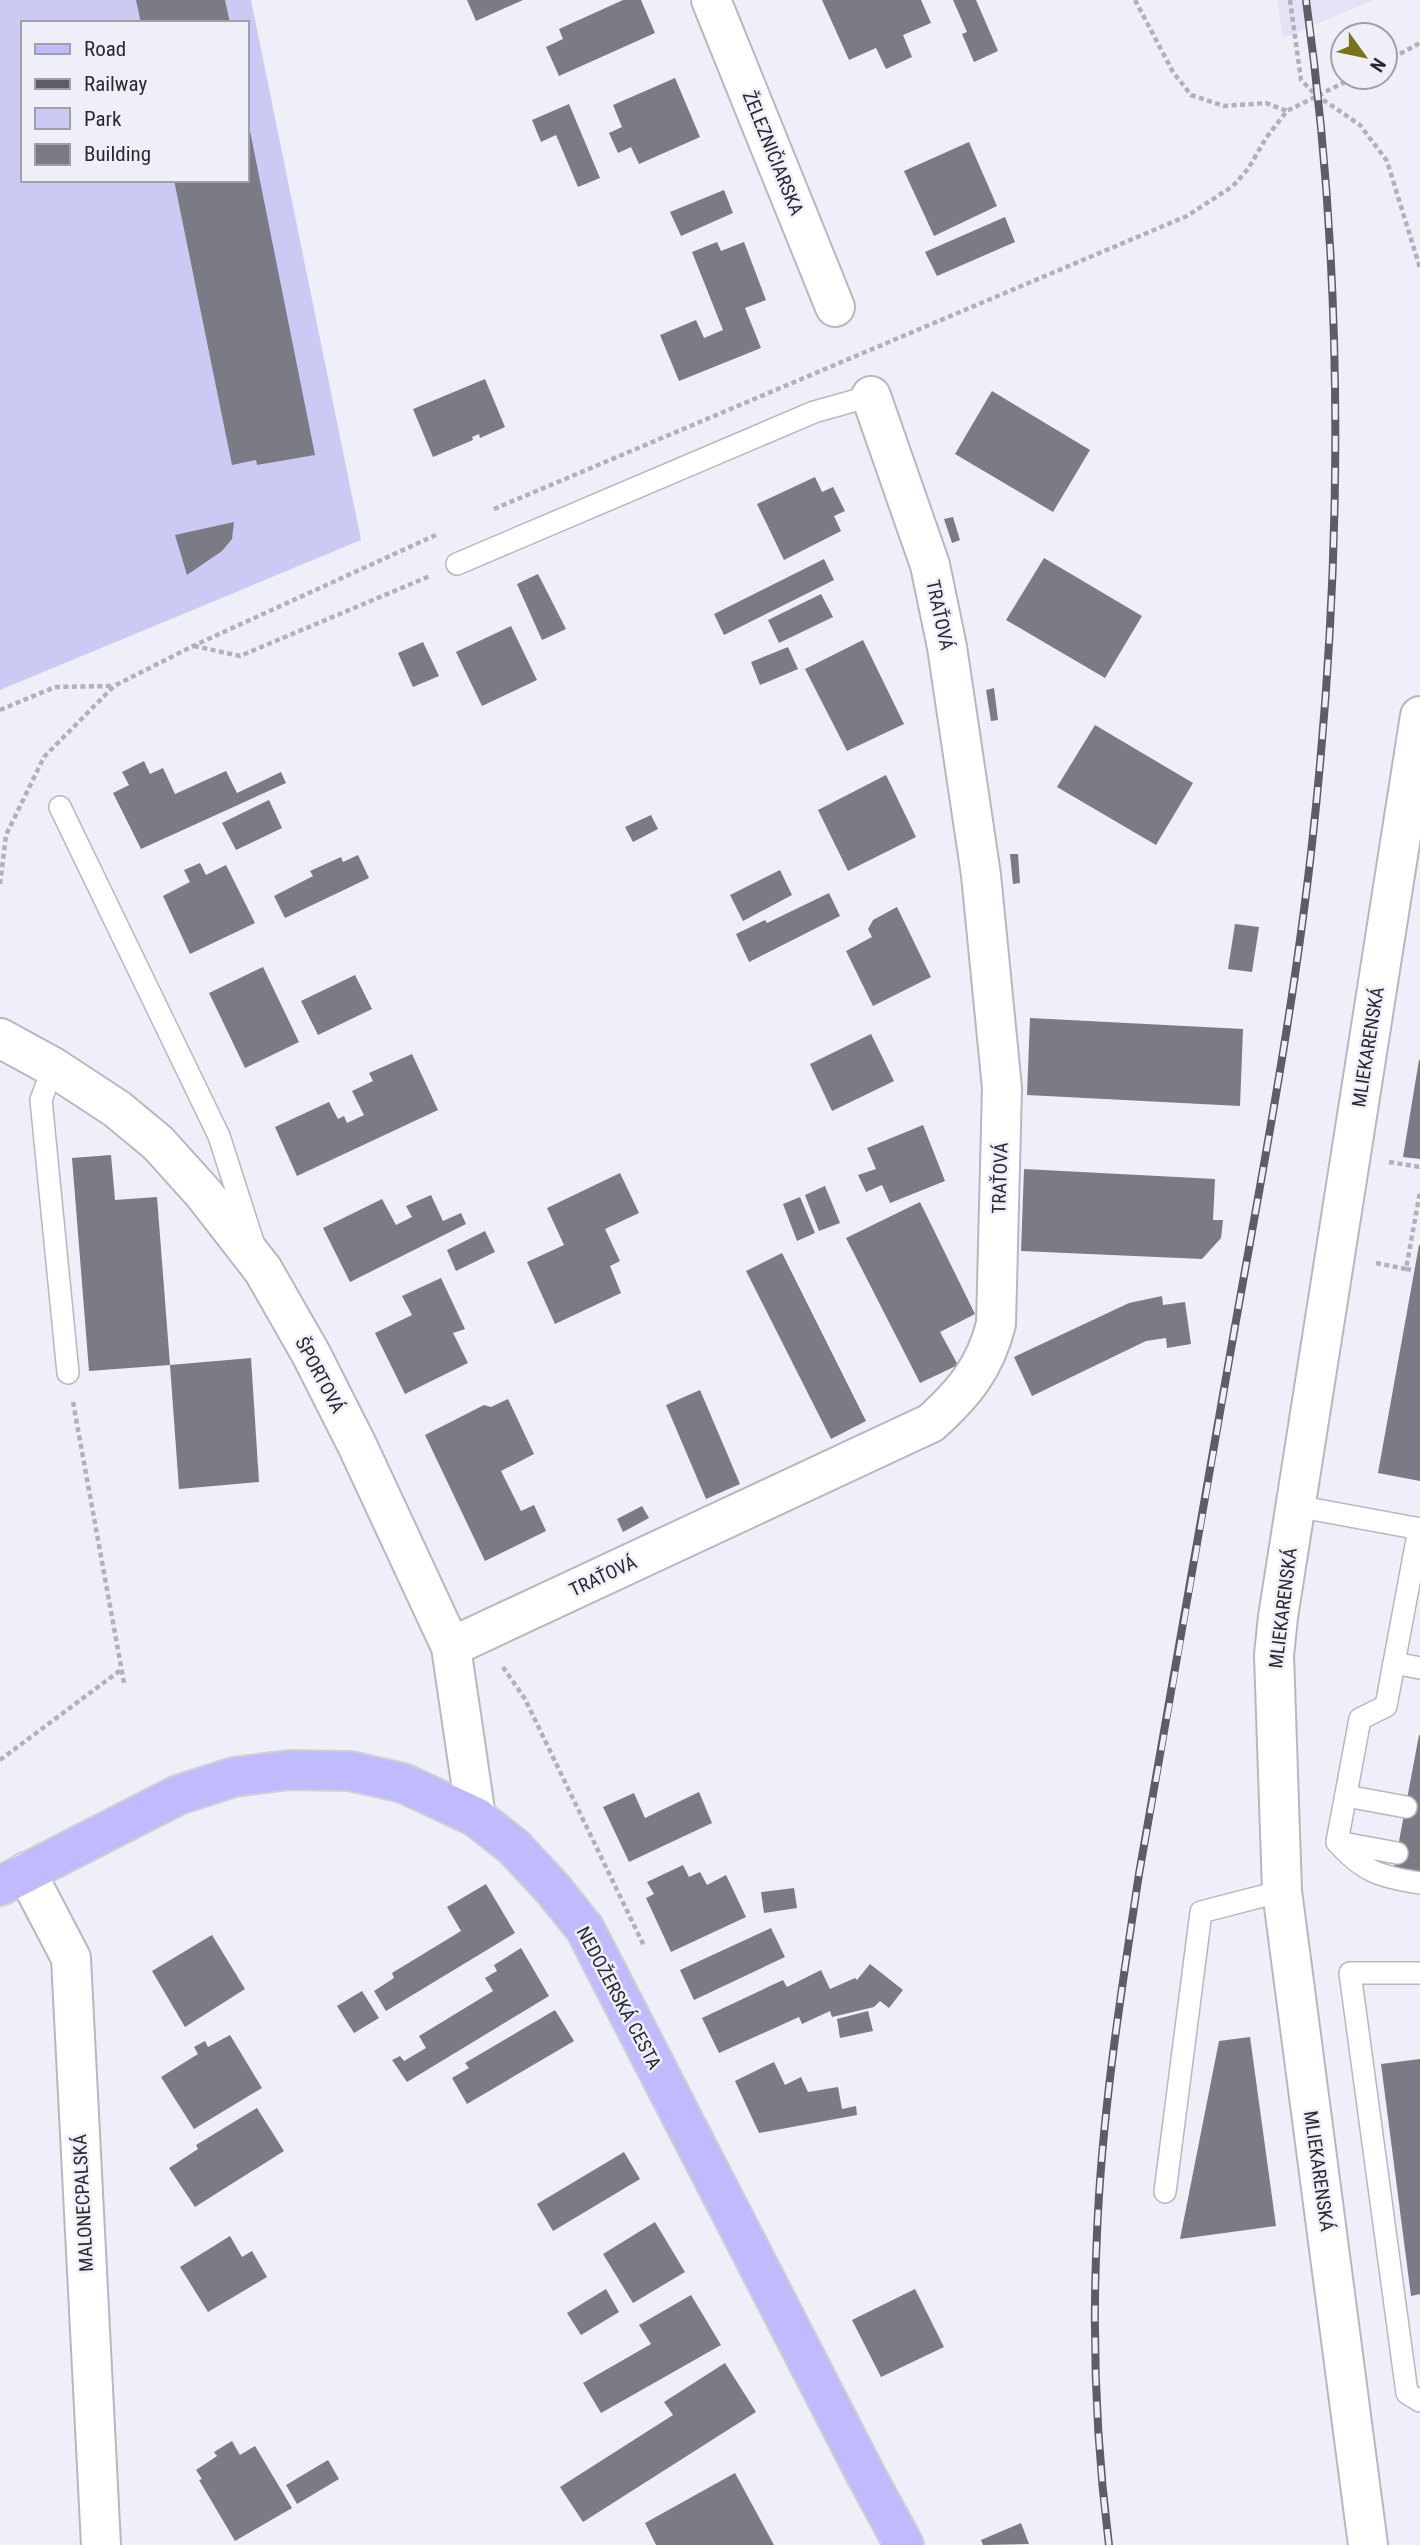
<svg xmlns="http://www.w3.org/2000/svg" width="1420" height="2545" font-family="'Roboto Condensed',sans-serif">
	<rect width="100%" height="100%" fill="#efeffa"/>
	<!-- built -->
	<path fill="#e3e3f5" d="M1277,0H1374L1283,38Z"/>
	<!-- green -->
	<path fill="#cacaf4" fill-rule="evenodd" d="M0,0H251L361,540L0,690ZM23,23H247V180H23Z"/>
	<!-- building -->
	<g fill="#7a7b84">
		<path d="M136,0H225L230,23H141Z"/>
		<path d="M467,0H523L476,21Z"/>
		<path d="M623,0H641L655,33L559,76L546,47L563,39L559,29Z"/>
		<path d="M822,0H921L931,23L903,35L912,57L886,69L876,48L849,60Z"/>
		<path d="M953,0H976L998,51L974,62L962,34L967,32Z"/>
		<path d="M675,78L700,137L639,164L631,147L618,153L609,133L622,127L613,105Z"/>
		<path d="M569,104L600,178L578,187L556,135L541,142L532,120Z"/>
		<path d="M247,116L315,455L257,465L256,460L232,465L174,180H247Z"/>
		<path d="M969,142L997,206L934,236L904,171Z"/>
		<path d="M724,190L733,213L681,236L670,212Z"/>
		<path d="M1005,217L1015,242L937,276L925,252Z"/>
		<path d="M717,242L721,251L744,242L766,300L745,308L761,348L679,381L660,335L696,320L704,338L723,330L692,252Z"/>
		<path d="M485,379L505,427L480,438L479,434L472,437L473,440L433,457L413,409Z"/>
		<path d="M992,391L1090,450L1053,512L955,454Z"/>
		<path d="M815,477L822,492L833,487L845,511L834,516L841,531L784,560L757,504Z"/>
		<path d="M953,517L960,540L952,543L944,519Z"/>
		<path d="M234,522L232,539L222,551L187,575L175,535Z"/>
		<path d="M1044,558L1142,616L1105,678L1006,620Z"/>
		<path d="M824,559L834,580L724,635L714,614Z"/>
		<path d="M538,574L566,629L542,640L517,584Z"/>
		<path d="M821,594L833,617L779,643L768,620Z"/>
		<path d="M511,626L537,680L482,706L456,652Z"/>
		<path d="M863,640L904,724L847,751L805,669Z"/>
		<path d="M423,642L439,676L413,687L398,653Z"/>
		<path d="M788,647L798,669L760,685L751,662Z"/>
		<path d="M994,688L998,720L991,721L986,690Z"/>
		<path d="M1095,725L1193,783L1156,845L1057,787Z"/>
		<path d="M144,761L150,774L163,768L175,794L226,771L237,793L281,772L286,783L141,849L113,793L129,785L122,772Z"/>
		<path d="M886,775L916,837L848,871L818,810Z"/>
		<path d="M269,800L282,828L236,850L222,823Z"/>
		<path d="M651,815L658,829L633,842L625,827Z"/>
		<path d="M1010,854H1018L1020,883L1013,884Z"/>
		<path d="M358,855L369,878L285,918L274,896L313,876L310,871L341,857L343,862Z"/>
		<path d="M200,863L206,875L226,865L255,923L190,954L163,896L190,882L184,870Z"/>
		<path d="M780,870L792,895L743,921L730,895Z"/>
		<path d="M829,893L840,916L749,962L736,934L765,920L767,923Z"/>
		<path d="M897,907L931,977L873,1006L846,951L872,937L868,929L873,920Z"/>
		<path d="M1235,924L1259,927L1252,972L1228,969Z"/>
		<path d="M263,967L299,1042L245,1068L209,993Z"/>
		<path d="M355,975L372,1009L318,1035L301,1001Z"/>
		<path d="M1030,1018L1243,1029L1240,1106L1027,1095Z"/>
		<path d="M871,1034L894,1081L832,1111L810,1064Z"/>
		<path d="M412,1054L438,1110L297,1176L275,1127L329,1102L338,1119L344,1116L347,1123L364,1115L352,1091L373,1081L369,1073Z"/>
		<path d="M1419,1060H1420V1159L1403,1157Z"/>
		<path d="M923,1125L945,1181L890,1203L882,1185L866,1192L858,1175L876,1169L867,1148Z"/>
		<path d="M111,1155L115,1200L157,1197L170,1365L89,1371L72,1158Z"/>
		<path d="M1024,1169L1215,1179L1213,1220H1223L1221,1238L1202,1259L1021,1251Z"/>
		<path d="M620,1173L639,1213L605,1229L620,1261L610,1266L621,1293L555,1324L527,1262L564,1245L547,1208Z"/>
		<path d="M825,1186L840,1223L819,1231L805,1195Z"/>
		<path d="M431,1195L443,1221L461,1213L466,1224L350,1282L323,1228L382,1199L396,1225L412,1217L406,1206Z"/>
		<path d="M800,1197L815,1233L797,1241L783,1204Z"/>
		<path d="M920,1202L975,1314L940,1332L958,1365L920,1383L846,1238Z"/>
		<path d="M485,1231L495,1252L456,1271L447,1250Z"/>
		<path d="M1419,1245H1420V1481L1378,1473Z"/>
		<path d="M782,1253L866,1421L831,1439L746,1271Z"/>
		<path d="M441,1278L465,1329L453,1333L468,1363L405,1394L375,1333L412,1315L402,1296Z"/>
		<path d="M1162,1296L1163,1305L1185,1302L1191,1344L1167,1348L1166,1338L1146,1341L1032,1396L1014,1357L1129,1303Z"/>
		<path d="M251,1358L259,1482L179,1489L170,1365Z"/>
		<path d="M700,1390L740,1484L706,1499L666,1405Z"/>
		<path d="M508,1399L534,1454L501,1471L521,1511L534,1505L546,1531L485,1561L425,1435L484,1405L491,1407Z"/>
		<path d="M642,1506L649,1518L623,1532L617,1519Z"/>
		<path d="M1419,1735H1420V1873L1394,1868Z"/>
		<path d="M699,1792L712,1823L629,1862L603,1807L634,1793L645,1818Z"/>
		<path d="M683,1865L689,1877L700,1872L707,1885L726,1875L746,1917L671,1952L646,1898L654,1894L647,1882Z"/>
		<path d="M486,1884L515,1933L386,2011L374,1991L394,1978L392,1973L461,1931L447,1907Z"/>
		<path d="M794,1888L797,1908L764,1913L761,1892Z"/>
		<path d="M771,1928L785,1957L694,2000L680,1970Z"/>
		<path d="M212,1935L245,1989L185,2027L152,1971Z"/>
		<path d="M521,1948L549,1996L407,2082L392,2060L400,2056L404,2061L426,2048L419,2036L493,1991L485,1978L497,1971L494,1965Z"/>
		<path d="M870,1964L903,1990L889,2008L880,2001L874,2007L832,2017L830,2011L802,2024L799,2017L719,2053L702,2018L783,1980L787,1987L821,1970L830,1989L855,1978L857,1980Z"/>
		<path d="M362,1991L379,2018L354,2033L337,2006Z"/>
		<path d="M555,2010L574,2041L467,2104L452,2078L469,2068L465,2063Z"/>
		<path d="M868,2011L873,2031L840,2038L837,2019Z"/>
		<path d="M230,2035L262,2088L194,2129L161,2077L198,2054L194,2047L205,2041L208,2047Z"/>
		<path d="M1250,2037L1276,2226L1180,2239L1219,2041Z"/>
		<path d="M1420,2059V2294L1411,2296L1381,2064Z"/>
		<path d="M774,2062L785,2085L801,2077L808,2092L838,2087L842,2109L856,2106L857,2115L759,2133L735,2081Z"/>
		<path d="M257,2108L284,2151L195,2207L169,2168L198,2149L196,2145Z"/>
		<path d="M624,2152L640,2179L553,2231L537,2204Z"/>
		<path d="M655,2222L685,2272L633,2303L603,2254Z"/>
		<path d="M230,2236L242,2257L252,2251L267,2277L208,2312L180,2267Z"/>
		<path d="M606,2289L619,2312L581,2335L567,2313Z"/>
		<path d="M915,2289L944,2347L881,2377L852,2320Z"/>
		<path d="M691,2295L721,2345L601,2413L583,2383L651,2344L639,2325Z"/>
		<path d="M725,2363L756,2412L583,2522L560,2487L673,2415L664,2402Z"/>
		<path d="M232,2441L240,2455L255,2446L292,2508L235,2541L199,2480L202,2479L196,2470L217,2456L214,2452Z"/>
		<path d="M328,2460L339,2479L297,2504L286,2485Z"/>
		<path d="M735,2473L774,2545H656L645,2523Z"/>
		<path d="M1021,2523L1029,2544L983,2545L981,2540Z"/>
	</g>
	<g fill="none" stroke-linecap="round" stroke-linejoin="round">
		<!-- service casing -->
		<g stroke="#b7b7c2" stroke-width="24">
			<g id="service">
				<path d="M457,564L814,412L871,396"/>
				<path d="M60,807L219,1136L253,1242"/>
				<path d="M53,1067L41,1100L68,1373"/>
				<path d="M1296,1506L1420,1529"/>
				<path d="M1394,1663L1420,1668"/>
				<path d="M1346,1796L1406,1807"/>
				<path d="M1337,1842C1363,1872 1381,1877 1420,1883"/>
				<path d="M1397,1853L1337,1842L1360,1719L1386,1706L1419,1529"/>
				<path d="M1420,1973H1350L1407,2393L1420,2401"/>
				<path d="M1165,2192L1201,1912L1282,1891"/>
			</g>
		</g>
		<!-- minor casing -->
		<g stroke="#b7b7c2" stroke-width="42">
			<g id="minor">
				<path d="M711,0L835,307"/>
				<path d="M0,1038L53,1067L117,1109L158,1143L204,1194L263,1270L311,1354L357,1445L451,1647L476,1817"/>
				<path d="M451,1647L931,1423C964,1393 985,1368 996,1324L1002,1088L981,875L947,647L930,565L871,396"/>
				<path d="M26,1872L71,1958L101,2545"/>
				<path d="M1368,2545L1282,1891L1274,1655L1278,1617L1420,716"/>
			</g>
		</g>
		<!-- primary casing -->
		<g stroke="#d0d0d1" stroke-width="42">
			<path id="primary" d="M0,1886L178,1795L234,1777L289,1770L350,1771L403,1783L476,1817L514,1847L553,1889L585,1929L867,2477L904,2545"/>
		</g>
		<!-- path -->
		<g stroke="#b1b1ba" stroke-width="4.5" stroke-dasharray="5 3.5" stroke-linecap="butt">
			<path d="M1135,0L1173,72L1191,95L1224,106L1266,103L1287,111"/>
			<path d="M1290,0L1301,80L1316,95L1360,125L1387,161L1420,268"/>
			<path d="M1385,62L1420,43"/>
			<path d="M494,509L1187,216L1233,186L1248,169L1266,138L1287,111L1355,77"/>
			<path d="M194,646L240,656L430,576"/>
			<path d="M0,710L55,687L113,686"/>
			<path d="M0,884L6,835L44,757L114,686L193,646L438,534"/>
			<path d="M1389,1162L1420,1167"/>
			<path d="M1376,1263L1406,1269L1420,1192"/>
			<path d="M1406,1269L1414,1270"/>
			<path d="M73,1402L124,1683"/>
			<path d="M503,1667L525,1699L644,1946"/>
			<path d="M0,1760L122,1669"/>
		</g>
		<!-- service -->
		<use href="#service" stroke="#fff" stroke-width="21"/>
		<!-- minor -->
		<use href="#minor" stroke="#fff" stroke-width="38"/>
		<!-- primary -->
		<use href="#primary" stroke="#c0bbfe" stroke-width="38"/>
		<!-- rail casing -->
		<g stroke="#5d5d63" stroke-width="8">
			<path id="rail" d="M1109,2545C1096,2442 1092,2336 1097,2233C1102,2112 1121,1993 1139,1874C1172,1694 1203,1513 1234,1332C1263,1169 1294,1007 1312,844C1343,564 1345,279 1306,0"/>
		</g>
		<!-- rail -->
		<use href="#rail" stroke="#efeffa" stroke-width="5" stroke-dasharray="16" stroke-linecap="butt"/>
	</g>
	<g text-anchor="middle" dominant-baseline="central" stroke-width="5" stroke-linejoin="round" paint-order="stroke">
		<!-- street labels -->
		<g font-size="19" fill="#2a2a2e" stroke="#efeffa">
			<text transform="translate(773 153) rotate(68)">ŽELEZNIČIARSKA</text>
			<text transform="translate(940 615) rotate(78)">TRAŤOVÁ</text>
			<text transform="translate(1368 1047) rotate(-81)">MLIEKARENSKÁ</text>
			<text transform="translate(1000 1178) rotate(-88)">TRAŤOVÁ</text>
			<text transform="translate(320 1375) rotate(62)">ŠPORTOVÁ</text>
			<text transform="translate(603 1576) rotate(-25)">TRAŤOVÁ</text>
			<text transform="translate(1283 1608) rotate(-83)">MLIEKARENSKÁ</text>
			<text transform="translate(619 1998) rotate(62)">NEDOŽERSKÁ CESTA</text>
			<text transform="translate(1319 2171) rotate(82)">MLIEKARENSKÁ</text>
			<text transform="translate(83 2203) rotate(-93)">MALONECPALSKÁ</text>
		</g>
	</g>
	<!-- legend -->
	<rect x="21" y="21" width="228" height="161" fill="#efeffa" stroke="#a0a0a8" stroke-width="2"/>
	<rect x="35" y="44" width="35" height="10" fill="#c0bbfe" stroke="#a0a0a8" stroke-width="2"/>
	<text x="84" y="56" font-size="21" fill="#2a2a2e">Road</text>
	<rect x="35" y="79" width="35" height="10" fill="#5d5d63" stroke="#a0a0a8" stroke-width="2"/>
	<text x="84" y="91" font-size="21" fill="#2a2a2e">Railway</text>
	<rect x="35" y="108" width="35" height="21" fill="#cacaf4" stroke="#a0a0a8" stroke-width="2"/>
	<text x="84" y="126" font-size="21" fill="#2a2a2e">Park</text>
	<rect x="35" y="144" width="35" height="21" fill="#7a7b84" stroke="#a0a0a8" stroke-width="2"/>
	<text x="84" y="161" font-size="21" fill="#2a2a2e">Building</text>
	<!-- north arrow -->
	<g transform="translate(1364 56) rotate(123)"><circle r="33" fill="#efeffa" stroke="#a0a0a8" stroke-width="2"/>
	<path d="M0-5L12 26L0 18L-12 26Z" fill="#7a7317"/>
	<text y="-10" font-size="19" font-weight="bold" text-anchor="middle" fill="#2a2a2e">N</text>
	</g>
</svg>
